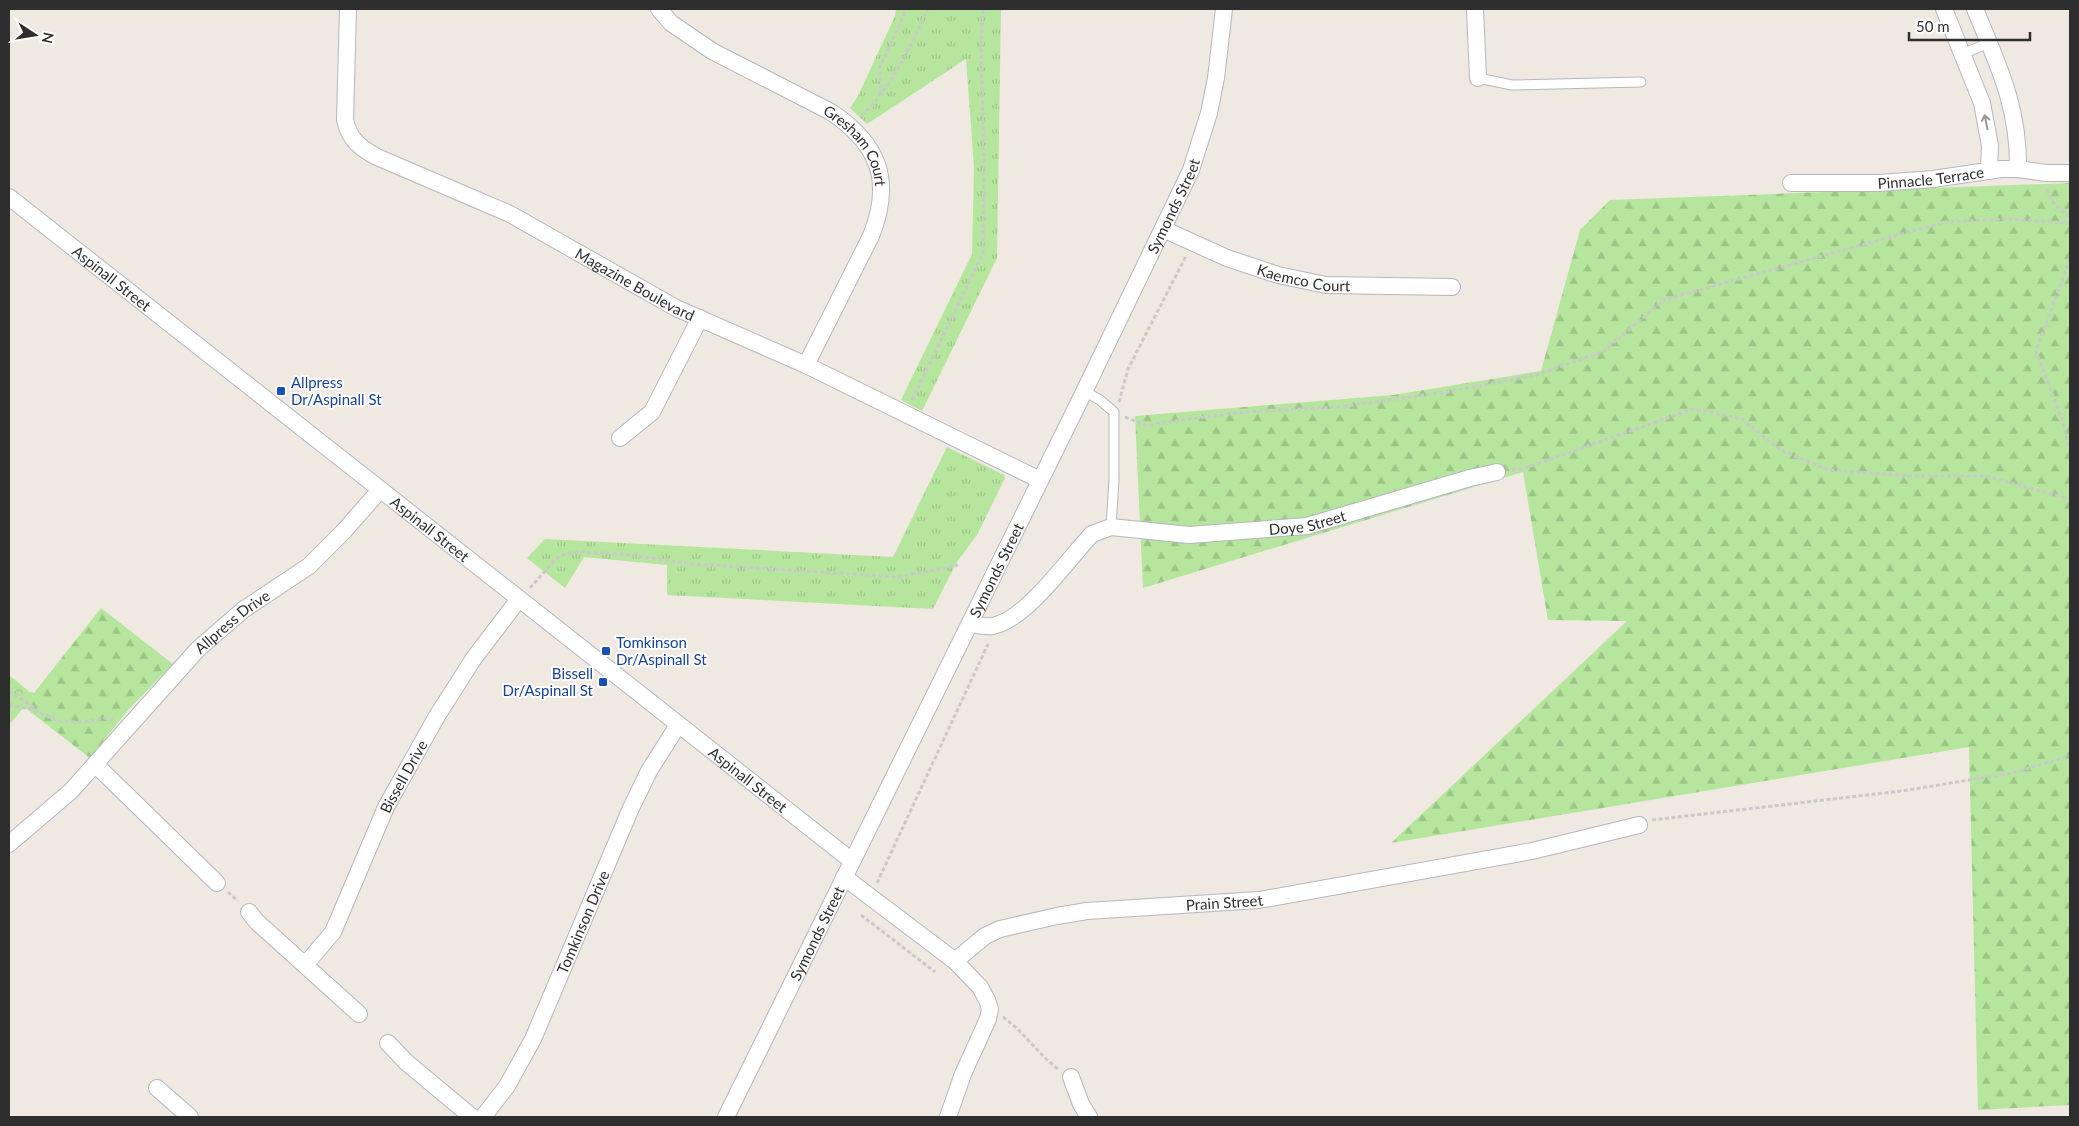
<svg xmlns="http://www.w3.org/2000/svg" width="2079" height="1126" font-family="Lato,sans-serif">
	<defs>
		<pattern id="grass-tufts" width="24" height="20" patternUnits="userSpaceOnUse" patternTransform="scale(1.25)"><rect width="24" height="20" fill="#b6e59e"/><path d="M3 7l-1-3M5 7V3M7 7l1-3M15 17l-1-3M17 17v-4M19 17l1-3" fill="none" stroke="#9dc588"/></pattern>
		<pattern id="forest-firs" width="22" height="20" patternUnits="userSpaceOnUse" patternTransform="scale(1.25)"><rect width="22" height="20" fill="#b6e59e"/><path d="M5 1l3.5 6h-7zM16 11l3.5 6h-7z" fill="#9dc588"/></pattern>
		<pattern id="park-crowns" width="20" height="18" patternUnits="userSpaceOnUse" patternTransform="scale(1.25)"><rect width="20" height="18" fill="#b6e59e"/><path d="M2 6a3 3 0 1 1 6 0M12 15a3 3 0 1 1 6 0" fill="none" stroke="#9dc588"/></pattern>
	</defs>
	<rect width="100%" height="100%" fill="#efe9e1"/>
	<!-- grass -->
	<g fill="url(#grass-tufts)">
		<path d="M896,9H1001L997,258L922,411L901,400L972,254L974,167L966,59L867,124L850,108L858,96L895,16Z"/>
		<path d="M947,447L1004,475L1005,478L977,535L957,562L933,609L667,595V565L584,557L565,588L527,558L545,539L893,557Z"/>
	</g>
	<!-- forest -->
	<g fill="url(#forest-firs)">
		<path d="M2070,183V1105L1978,1110L1969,747L1391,843L1627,621L1548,620L1523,472L1143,588L1135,416L1393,395L1541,371L1580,230L1610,200Z"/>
		<path d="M101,608L173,664L128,710L90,758L24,707L9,725V677L29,692L34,693Z"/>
	</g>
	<!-- park -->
	<path fill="url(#park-crowns)" d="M9,675L31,693L9,721Z"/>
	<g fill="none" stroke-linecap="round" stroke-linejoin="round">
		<!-- lane casing -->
		<g stroke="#b4b7c1" stroke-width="11">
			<g id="lane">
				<path d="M1962,54L1989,43"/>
				<path d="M1478,78L1512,85L1641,82"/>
				<path d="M1084,391L1100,400L1114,412V479L1111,527"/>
			</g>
		</g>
		<!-- street casing -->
		<g stroke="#b4b7c1" stroke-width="18">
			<g id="street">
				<path id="s1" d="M348,9L345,120C349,139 360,148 377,157L510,214L676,308L806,365L1040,480"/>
				<path id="s2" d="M659,9L671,23L712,51L831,112C879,144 893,181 871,236L806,365"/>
				<path d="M1475,9L1478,78"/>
				<path d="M1944,9L1982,103L1990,146L1989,171"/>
				<path d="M1975,9C1998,65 2019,107 2018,169"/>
				<path id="s3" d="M1791,183H1879L1933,179L2001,169H2018L2046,173H2070"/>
				<path id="s4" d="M9,197L852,861"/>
				<path id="s5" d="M1163,229L1227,258L1278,275L1326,285L1452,287"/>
				<path d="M620,438L652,412L700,318"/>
				<path id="s6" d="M970,623C977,625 985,627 993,626C1027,619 1068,559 1092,534L1111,527L1189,535L1307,526L1470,478L1497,472"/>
				<path d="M96,765L217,883"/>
				<path id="s7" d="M9,844L71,791L198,649L243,610L309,566L344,531L380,490"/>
				<path d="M844,877L955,961L980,987L987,1000L990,1009L988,1019L963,1074L948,1117"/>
				<path d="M249,912L257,922L359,1014"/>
				<path id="s8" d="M955,961L985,936L1000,929L1057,916L1087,911L1259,900L1532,851L1639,825"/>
				<path id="s9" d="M305,965L333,932L386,807L437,716L474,658L519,599"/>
				<path d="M388,1043L406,1062L472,1117"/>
				<path d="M1071,1077L1081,1104L1089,1117"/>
				<path d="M157,1088L190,1117"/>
				<path id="s10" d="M483,1117L507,1086L533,1039L631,808L649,771L678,725"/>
				<path id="s11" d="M726,1117L1082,396L1191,170L1209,113L1216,78L1224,9"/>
			</g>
		</g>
		<!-- path -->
		<g stroke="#c9c9c9" stroke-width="3" stroke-dasharray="4 2.5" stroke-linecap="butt">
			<path d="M880,95V67L903,17L905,9"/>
			<path d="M862,116C892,86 910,47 928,9"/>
			<path d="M2047,189C2051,203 2058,209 2070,217"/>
			<path d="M2070,259L2036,351L2063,423L2070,452"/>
			<path d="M912,400L983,253L984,157L981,50L983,9"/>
			<path d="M1119,402L1128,369L1186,256"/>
			<path d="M1125,417L1147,426L1165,422L1245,412L1340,407L1446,392L1536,375L1604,351L1663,300L1945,222L2008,219L2070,223"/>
			<path d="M1512,470L1522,469L1693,409L1742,419L1782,451L1829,470L1913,476H1986L2070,499"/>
			<path d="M530,588L555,560L565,554L576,552L624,554L692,564L899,577L958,565"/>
			<path d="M9,691L39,711"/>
			<path d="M9,705L30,709L59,721L85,722L106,718L113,720"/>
			<path d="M1652,820L1902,791L2012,773L2070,756"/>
			<path d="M877,883L989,642"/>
			<path d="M228,892L238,901"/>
			<path d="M861,915L935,972"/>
			<path d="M1003,1017C1024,1032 1038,1054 1058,1069"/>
		</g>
		<!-- lane -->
		<use href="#lane" stroke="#fff" stroke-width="9"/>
		<!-- street -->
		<use href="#street" stroke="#fff" stroke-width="16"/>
	</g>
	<!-- one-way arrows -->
	<defs><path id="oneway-shaft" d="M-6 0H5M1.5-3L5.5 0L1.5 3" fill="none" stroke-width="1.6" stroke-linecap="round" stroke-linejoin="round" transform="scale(1.25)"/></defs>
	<use stroke="#969696" href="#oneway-shaft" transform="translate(1986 122) rotate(-101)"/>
	<!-- markers -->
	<g fill="#1a4fb4" stroke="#fff" stroke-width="2">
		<rect x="276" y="386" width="10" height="10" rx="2.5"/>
		<rect x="601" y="646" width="10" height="10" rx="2.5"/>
		<rect x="598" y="677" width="10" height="10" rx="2.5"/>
	</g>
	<g text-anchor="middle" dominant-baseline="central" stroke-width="4" stroke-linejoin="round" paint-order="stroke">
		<!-- street labels -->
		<g font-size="15" fill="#2e2e2e" stroke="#fff">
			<text stroke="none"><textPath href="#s2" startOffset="245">Gresham Court</textPath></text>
			<text stroke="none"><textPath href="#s3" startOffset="140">Pinnacle Terrace</textPath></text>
			<text stroke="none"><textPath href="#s11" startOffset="1015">Symonds Street</textPath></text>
			<text stroke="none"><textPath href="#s5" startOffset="150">Kaemco Court</textPath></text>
			<text stroke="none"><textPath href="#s4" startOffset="131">Aspinall Street</textPath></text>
			<text stroke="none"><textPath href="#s1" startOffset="450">Magazine Boulevard</textPath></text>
			<text stroke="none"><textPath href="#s6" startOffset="378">Doye Street</textPath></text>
			<text stroke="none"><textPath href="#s4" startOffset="536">Aspinall Street</textPath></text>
			<text stroke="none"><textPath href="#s11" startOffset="610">Symonds Street</textPath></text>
			<text stroke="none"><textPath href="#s7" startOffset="316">Allpress Drive</textPath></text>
			<text stroke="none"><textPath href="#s9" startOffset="214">Bissell Drive</textPath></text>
			<text stroke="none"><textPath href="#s4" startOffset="941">Aspinall Street</textPath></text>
			<text stroke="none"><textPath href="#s8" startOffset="282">Prain Street</textPath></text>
			<text stroke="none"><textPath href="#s10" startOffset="220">Tomkinson Drive</textPath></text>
			<text stroke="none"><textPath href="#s11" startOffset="205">Symonds Street</textPath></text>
		</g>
		<!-- transit labels -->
		<g font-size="15" fill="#164399" stroke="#fff" text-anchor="start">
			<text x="291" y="382">Allpress<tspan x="291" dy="17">Dr/Aspinall St</tspan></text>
			<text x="616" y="642">Tomkinson<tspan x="616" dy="17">Dr/Aspinall St</tspan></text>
			<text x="593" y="673" text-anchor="end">Bissell<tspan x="593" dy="17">Dr/Aspinall St</tspan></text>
		</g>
	</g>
	<!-- border -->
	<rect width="2079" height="1126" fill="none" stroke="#2e2e2e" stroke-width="20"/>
	<!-- north arrow -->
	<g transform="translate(35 35) rotate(102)" stroke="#ffffff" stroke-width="4" paint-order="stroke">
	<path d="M0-4L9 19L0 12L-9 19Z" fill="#2e2e2e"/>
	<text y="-8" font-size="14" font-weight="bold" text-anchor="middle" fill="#2e2e2e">N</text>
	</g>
	<!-- scale -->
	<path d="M1909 32v8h121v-8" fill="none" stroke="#2e2e2e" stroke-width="2.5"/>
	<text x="1916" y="32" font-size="15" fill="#2e2e2e" stroke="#ffffff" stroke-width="4" paint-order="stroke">50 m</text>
</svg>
